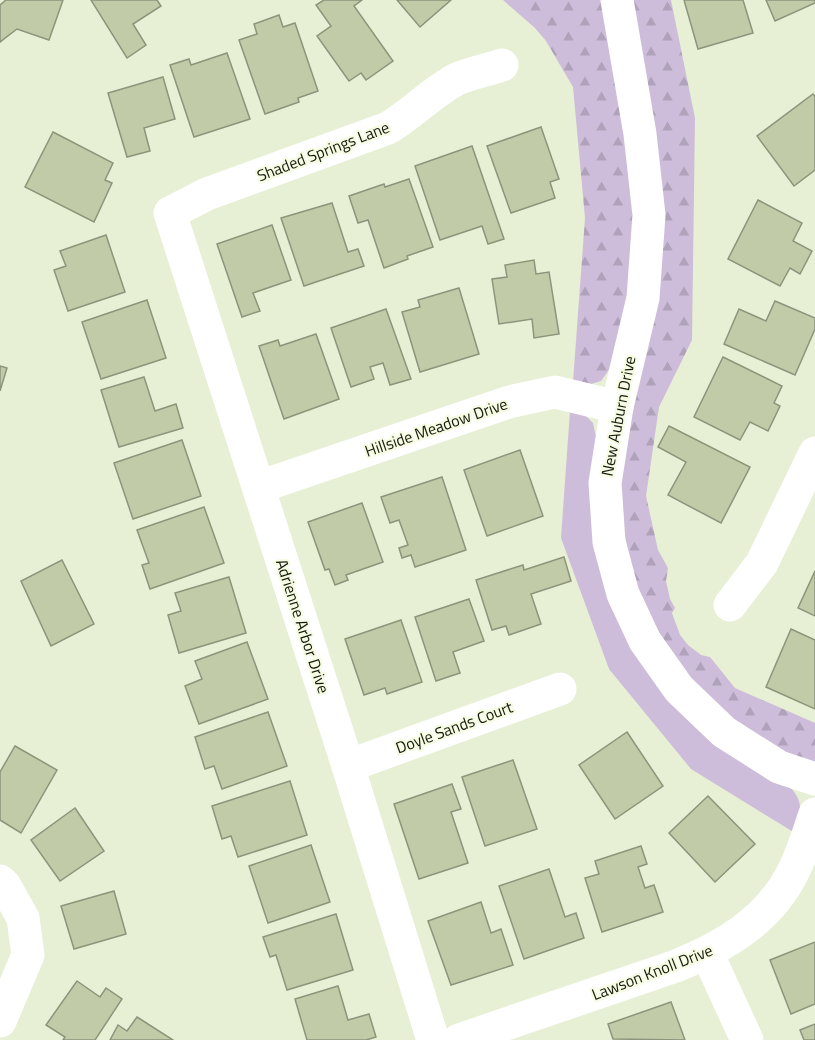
<svg xmlns="http://www.w3.org/2000/svg" width="815" height="1040" font-family="'Titillium Web',sans-serif">
	<defs>
		<pattern id="forest-firs" width="22" height="20" patternUnits="userSpaceOnUse" patternTransform="scale(1.5)"><rect width="22" height="20" fill="#cdbdda"/><path d="M5 1l3.5 6h-7zM16 11l3.5 6h-7z" fill="#afa2ba"/></pattern>
	</defs>
	<rect width="100%" height="100%" fill="#e7efd4"/>
	<!-- green -->
	<path fill="#cdbdda" d="M570,411L584,414L593,423L596,437L592,521L787,784C805,802 801,810 795,833L691,769L609,669L561,538Z"/>
	<!-- forest -->
	<g fill="url(#forest-firs)">
		<path d="M503,0H603L633,174L634,237L627,303L611,367L601,381L588,385L573,382L585,218L573,87L546,41L535,28Z"/>
		<path d="M632,0H671L695,118L692,340L659,407L646,496L658,550L668,568L666,581L670,599L675,608L672,613L680,635L688,645L701,655L710,657L735,688L815,723V763L786,752L743,728L706,696L672,656L646,612L629,559L620,508L622,458L652,322Z"/>
	</g>
	<!-- building -->
	<g fill="#c2cba8" stroke="#8d947b" stroke-width="1.5">
		<path d="M6,0H63L49,40L17,29L0,42V5Z"/>
		<path d="M91,0H157L161,6L133,24L146,45L127,58Z"/>
		<path d="M324,0H362L354,6L393,61L366,80L361,73L349,81L317,36L331,26L316,5Z"/>
		<path d="M397,0H451L420,27Z"/>
		<path d="M684,0H743L753,33L698,49Z"/>
		<path d="M766,0H815V3L775,21Z"/>
		<path d="M279,15L283,27L295,23L318,91L298,98L299,102L265,114L239,40L257,34L254,24Z"/>
		<path d="M227,53L250,119L194,137L170,65L189,59L191,65Z"/>
		<path d="M163,77L175,119L144,128L150,151L127,157L108,93Z"/>
		<path d="M813,94L815,96V170L794,186L757,136Z"/>
		<path d="M541,127L559,179L550,182L555,198L511,213L487,146Z"/>
		<path d="M53,132L113,163L105,180L112,183L94,222L25,187Z"/>
		<path d="M472,146L504,239L488,244L482,226L440,240L415,166Z"/>
		<path d="M409,179L433,247L407,256L408,259L384,268L368,220L358,223L349,196L384,184L385,187Z"/>
		<path d="M758,200L802,223L793,241L812,251L800,274L790,268L780,286L728,259Z"/>
		<path d="M332,203L348,252L358,249L364,266L304,286L281,218Z"/>
		<path d="M272,225L291,280L253,293L260,311L242,317L217,244Z"/>
		<path d="M106,235L125,292L68,311L54,270L66,266L60,251Z"/>
		<path d="M534,260L536,274L549,272L559,334L534,338L532,319L499,324L492,279L507,277L505,265Z"/>
		<path d="M459,288L479,354L420,372L402,312L420,307L418,300Z"/>
		<path d="M147,300L166,358L101,379L82,322Z"/>
		<path d="M775,301L815,318V329L795,375L724,344L739,309L766,321Z"/>
		<path d="M386,309L411,379L390,385L383,363L370,367L374,379L351,387L331,328Z"/>
		<path d="M316,334L339,399L284,419L259,346L278,340L280,346Z"/>
		<path d="M723,357L782,386L774,403L780,406L768,431L750,422L740,440L694,417Z"/>
		<path d="M0,366L7,368L0,391Z"/>
		<path d="M144,377L155,411L176,404L183,428L119,447L101,390Z"/>
		<path d="M669,426L750,467L721,523L668,495L686,462L658,447Z"/>
		<path d="M182,440L201,496L133,519L114,463Z"/>
		<path d="M520,450L543,516L487,536L464,470Z"/>
		<path d="M442,477L466,550L415,567L411,555L402,558L399,548L408,545L399,520L390,523L381,497Z"/>
		<path d="M362,503L383,562L346,575L348,580L335,585L329,569L325,570L308,522Z"/>
		<path d="M204,507L224,563L150,589L142,565L149,563L137,530Z"/>
		<path d="M564,557L571,581L531,594L541,624L509,635L506,626L492,630L476,580L523,565L524,570Z"/>
		<path d="M62,560L94,624L51,646L21,581Z"/>
		<path d="M815,571V616L798,608Z"/>
		<path d="M229,577L246,633L179,653L168,615L181,611L175,593Z"/>
		<path d="M469,599L484,641L453,652L460,673L436,681L415,617Z"/>
		<path d="M401,620L422,682L387,694L385,688L364,695L345,639Z"/>
		<path d="M791,629L815,640V709L766,687Z"/>
		<path d="M247,642L268,699L199,724L185,686L202,679L195,661Z"/>
		<path d="M268,712L287,766L222,789L214,766L205,769L195,737Z"/>
		<path d="M627,732L663,786L615,819L579,765Z"/>
		<path d="M15,746L57,770L21,833L0,820V772Z"/>
		<path d="M513,760L537,829L485,846L462,777Z"/>
		<path d="M290,781L307,835L238,857L231,836L222,839L212,806Z"/>
		<path d="M452,784L461,809L451,812L468,863L419,879L394,804Z"/>
		<path d="M708,796L755,844L715,882L669,833Z"/>
		<path d="M75,808L104,851L60,881L31,840Z"/>
		<path d="M311,845L330,902L268,923L249,866Z"/>
		<path d="M641,846L647,864L638,867L645,888L654,885L663,912L602,932L585,878L599,874L595,861Z"/>
		<path d="M549,869L565,917L576,913L584,938L524,959L499,886Z"/>
		<path d="M114,891L126,934L74,949L61,906Z"/>
		<path d="M481,902L491,933L501,929L513,965L451,985L428,921Z"/>
		<path d="M336,914L353,970L287,990L276,955L270,957L263,937Z"/>
		<path d="M815,942V1004L791,1014L770,960Z"/>
		<path d="M77,981L100,997L106,988L122,999L95,1040H63L65,1037L46,1025Z"/>
		<path d="M338,986L348,1020L369,1014L376,1037L366,1040H307L295,999Z"/>
		<path d="M671,1002L685,1040L613,1039L608,1024Z"/>
		<path d="M137,1017L173,1040H110L118,1025L127,1031Z"/>
		<path d="M815,1024V1040H804L800,1030Z"/>
	</g>
	<g fill="none" stroke-linecap="round" stroke-linejoin="round">
		<!-- minor -->
		<g stroke="#fff" stroke-width="33">
			<path d="M617,0L640,134L649,215L643,298L617,407L605,483L609,542L623,594L645,641L679,689L724,732L779,767L815,779"/>
			<path d="M259,487L509,402L555,392L617,407"/>
			<path d="M730,605L762,563L815,453"/>
			<path d="M348,766L560,689"/>
			<path d="M0,881L5,886L23,918L28,955L0,1021"/>
			<path d="M707,953L747,1040"/>
			<path d="M433,1040L348,766L170,213L207,194L388,128C412,114 432,92 457,79C471,73 487,70 502,65"/>
			<path d="M459,1040L676,966C723,947 768,921 792,874C802,855 808,834 815,814"/>
		</g>
	</g>
	<g text-anchor="middle" dominant-baseline="central" stroke-width="4.5" stroke-linejoin="round" paint-order="stroke">
		<!-- street labels -->
		<g font-size="16" fill="#15180e" stroke="#f5fce1">
			<text transform="translate(323 151) rotate(-21)">Shaded Springs Lane</text>
			<text transform="translate(618 416) rotate(-79)">New Auburn Drive</text>
			<text transform="translate(436 427) rotate(-19)">Hillside Meadow Drive</text>
			<text transform="translate(303 626) rotate(72)">Adrienne Arbor Drive</text>
			<text transform="translate(454 727) rotate(-20)">Doyle Sands Court</text>
			<text transform="translate(652 972) rotate(-21)">Lawson Knoll Drive</text>
		</g>
	</g>
</svg>
